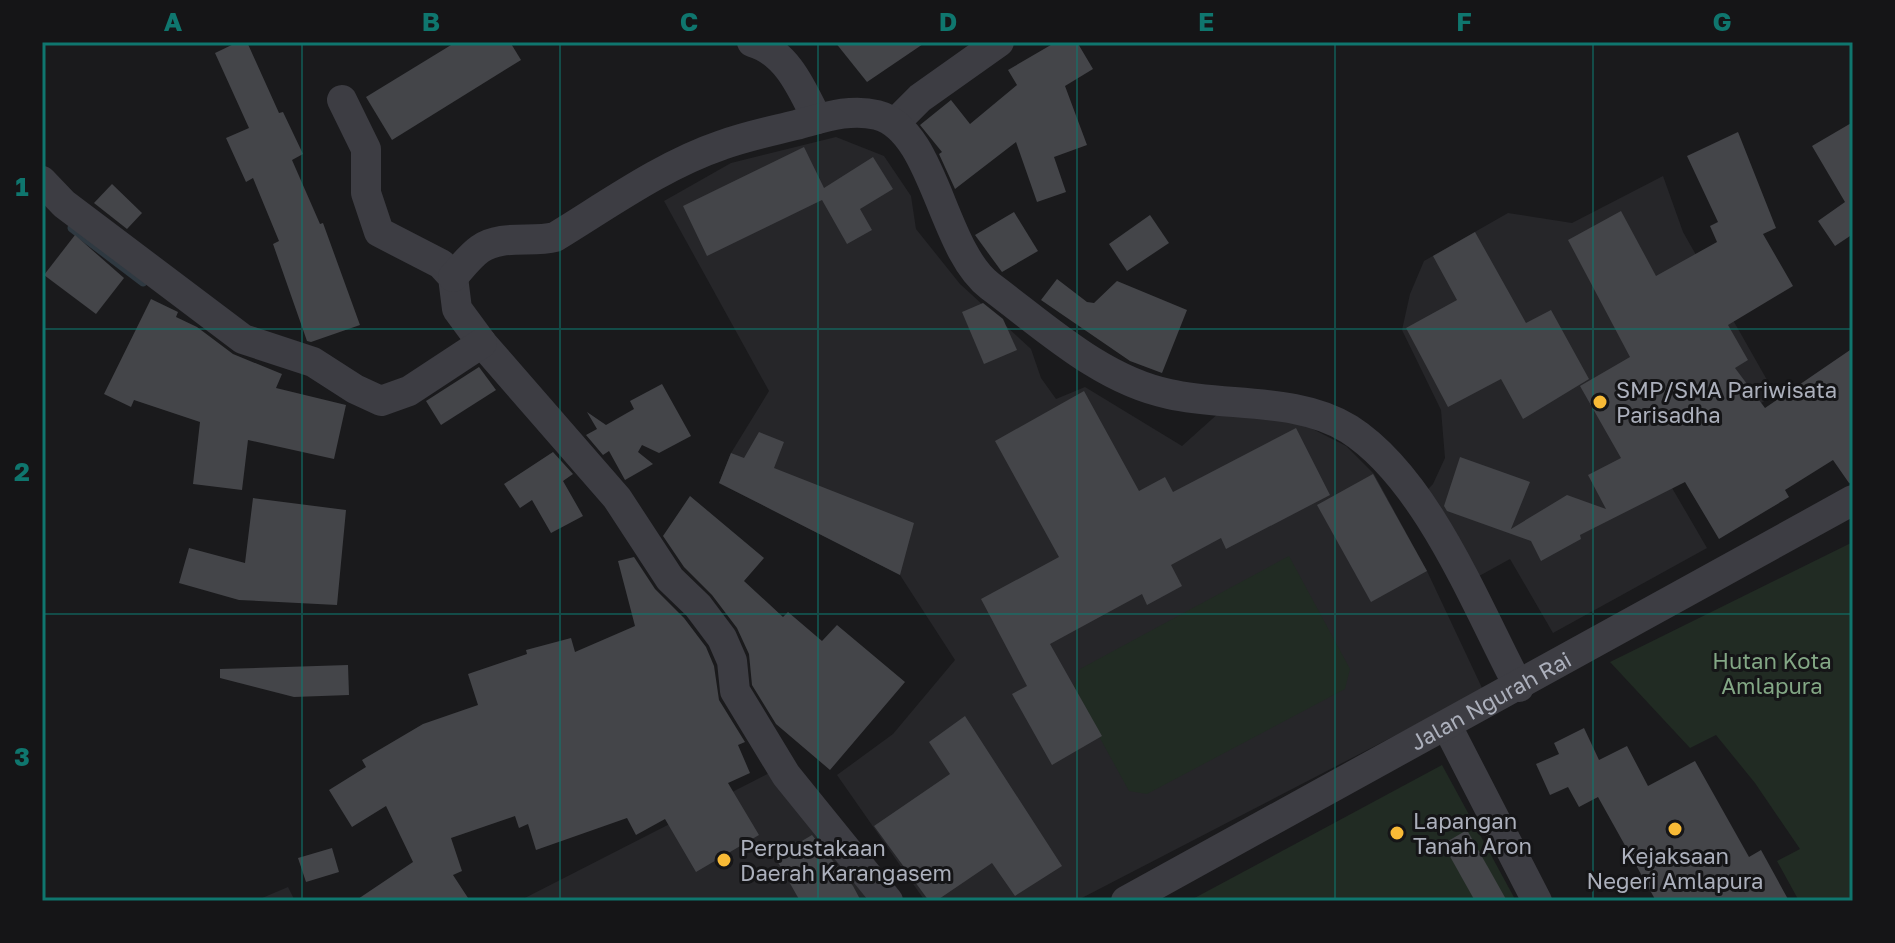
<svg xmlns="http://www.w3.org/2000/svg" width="1895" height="943" font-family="'Golos Text',sans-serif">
	<rect width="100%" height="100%" fill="#1a1a1c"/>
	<!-- built -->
	<g fill="#262629">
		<path d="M836,137L884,156L911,196L916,229L960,284L1031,349L1041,378L1056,399L1085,387L1182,446L1221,411L1295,420L1346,446L1374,474L1427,571L1483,690L1076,901H925L837,775L893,734L955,660L900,575L719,483L731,453L769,391L664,201L731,163Z"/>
		<path d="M1663,176L1683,232L1775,394L1661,469L1707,548L1553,633L1510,559L1461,586L1416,502L1433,484L1445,458L1441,410L1402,330L1410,294L1424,261L1508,213L1572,223Z"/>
		<path d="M775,770L882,901H519Z"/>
		<path d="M288,887L295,901H255Z"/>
	</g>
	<!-- green -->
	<g fill="#212b23">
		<path d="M1853,542V901H1799L1777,861L1800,849L1755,783L1716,735L1690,748L1610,662Z"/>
		<path d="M1289,556L1350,669L1345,689L1147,794L1129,791L1073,689L1080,669Z"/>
		<path d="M1442,765L1516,901H1189Z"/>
	</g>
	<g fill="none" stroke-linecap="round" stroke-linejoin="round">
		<!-- stream -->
		<path stroke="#2f3941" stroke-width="9" d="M72,228L143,282"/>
	</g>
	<!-- building -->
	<g fill="#444549">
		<path d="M238,42H247L279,113L283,112L303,154L292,160L320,224L323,223L360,325L311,342L307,341L273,244L279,241L253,178L246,182L226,138L249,128L215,53Z"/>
		<path d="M456,42H510L521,60L392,140L366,97Z"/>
		<path d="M835,42H926L867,82Z"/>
		<path d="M1056,42H1077L1093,69L1065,86L1087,145L1054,157L1066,192L1037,202L1016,142L955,189L939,154L942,152L920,125L951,100L970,124L1017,85L1008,70Z"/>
		<path d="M1853,122V234L1835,246L1818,221L1845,202L1812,146Z"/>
		<path d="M1738,132L1776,228L1763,234L1793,286L1728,325L1748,360L1735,368L1765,408L1853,348V482L1849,483L1833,460L1785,490L1789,497L1719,539L1685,482L1580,535L1581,539L1541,561L1531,541L1447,511L1444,506L1460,457L1530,482L1511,529L1567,495L1606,509L1588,475L1621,458L1580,386L1630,357L1568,240L1621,211L1656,276L1717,242L1710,226L1718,222L1687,156Z"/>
		<path d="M804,147L824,188L873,157L893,189L860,209L872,230L847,244L822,200L707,256L683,206Z"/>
		<path d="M112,184L142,213L127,229L94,203Z"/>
		<path d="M1014,212L1038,251L1002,272L975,235Z"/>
		<path d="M1150,215L1169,243L1127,271L1109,244Z"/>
		<path d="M1475,232L1526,323L1551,310L1589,379L1523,419L1501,379L1448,407L1406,328L1457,300L1433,256Z"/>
		<path d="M75,235L124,278L96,314L44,275Z"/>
		<path d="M1057,279L1087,302L1094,303L1117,281L1187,310L1162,373L1130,361L1041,300Z"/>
		<path d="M151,299L178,312L176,317L197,327L233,354L282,374L276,388L346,405L334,459L248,440L242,490L193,484L200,422L134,400L131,407L104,394Z"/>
		<path d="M983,303L1003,319L1017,350L984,364L962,312Z"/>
		<path d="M479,367L496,390L441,425L426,401Z"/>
		<path d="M662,384L691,436L659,453L642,445L638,452L653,464L625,480L609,451L603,455L586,435L597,429L587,412L606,425L634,409L630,401Z"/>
		<path d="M1084,391L1139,491L1165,477L1173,492L1296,428L1330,495L1226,549L1221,538L1171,565L1182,586L1147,605L1142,594L1050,644L1102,736L1052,765L1012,694L1027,686L981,599L1059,557L995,441Z"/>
		<path d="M759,432L784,442L774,468L914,523L900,575L719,483L731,453L744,458Z"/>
		<path d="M553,452L573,474L563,481L583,516L551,533L532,500L520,508L504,484Z"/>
		<path d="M1373,474L1427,571L1371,602L1317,505Z"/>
		<path d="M690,496L764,558L744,581L783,617L788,612L822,641L837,625L905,682L830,770L776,724L752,685L749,654L737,628L712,595L684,567L663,536Z"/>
		<path d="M253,498L346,510L337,605L239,600L179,583L189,548L245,563Z"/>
		<path d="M634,557L655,589L684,618L706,647L714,666L719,700L745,742L738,745L750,773L728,783L759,835L696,872L665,819L636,835L627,818L536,850L528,824L519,828L515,816L451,838L462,871L453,875L470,901H355L413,862L386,806L352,827L329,790L366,767L362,760L423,724L478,705L468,674L527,654L526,650L571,638L575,652L635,626L618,561Z"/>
		<path d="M348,665L349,695L294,697L220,678V669Z"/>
		<path d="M965,716L1062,866L1015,896L992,863L936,901H929L874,826L950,774L929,742Z"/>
		<path d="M1584,728L1599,760L1627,746L1648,786L1695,761L1749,857L1761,850L1789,901H1656L1598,797L1579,807L1568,787L1550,795L1536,764L1559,754L1554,743Z"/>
		<path d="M1467,830L1507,901H1475L1443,844Z"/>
		<path d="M812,835L853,886L861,901H800L775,857Z"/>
		<path d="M332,848L339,872L306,882L298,858Z"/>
	</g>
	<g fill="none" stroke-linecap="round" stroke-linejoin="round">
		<!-- minor -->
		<g stroke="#3d3d43" stroke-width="30">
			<path d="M752,42C787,52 802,89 817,119"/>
			<path d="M342,100L366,149V193L379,232L441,264L453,277L457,309L482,343L617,498L670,579L698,606L722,638L732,661L735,691L786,775L888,901"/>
			<path d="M895,123L920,98L999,42"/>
			<path d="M42,181L64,204L243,339L313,362L355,389L381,401L409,391L482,343"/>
			<path d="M453,277C461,268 470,256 480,249C501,234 532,243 555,237C609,204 663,165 722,145C746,136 772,131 796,125C823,118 849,108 877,115C935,130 941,249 990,286C1044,326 1101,380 1169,394C1226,407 1298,397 1349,429C1427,479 1476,606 1519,687"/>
			<path d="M1447,726L1537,901"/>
			<path id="s1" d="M1126,901L1853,500"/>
		</g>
	</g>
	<!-- grid -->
	<path fill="none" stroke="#0f766e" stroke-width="2" stroke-opacity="0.55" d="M302,42V901M560,42V901M818,42V901M1077,42V901M1335,42V901M1593,42V901M42,329H1853M42,614H1853"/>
	<!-- markers -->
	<g fill="#f8ba36" stroke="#151517" stroke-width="3">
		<circle cx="1600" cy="402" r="8"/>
		<circle cx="1675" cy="829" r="8"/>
		<circle cx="1397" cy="833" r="8"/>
		<circle cx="724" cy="860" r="8"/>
	</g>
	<g text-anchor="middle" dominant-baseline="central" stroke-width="6" stroke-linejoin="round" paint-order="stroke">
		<!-- poi labels -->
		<g font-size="22" fill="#acb0bc" stroke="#151517" text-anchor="start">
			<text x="1616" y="389">SMP/SMA Pariwisata<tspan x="1616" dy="25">Parisadha</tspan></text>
			<text x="1413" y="820">Lapangan<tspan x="1413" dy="25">Tanah Aron</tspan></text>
			<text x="740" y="847">Perpustakaan<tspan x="740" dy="25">Daerah Karangasem</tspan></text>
			<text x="1675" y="855" text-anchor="middle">Kejaksaan<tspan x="1675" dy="25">Negeri Amlapura</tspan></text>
		</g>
		<!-- park labels -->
		<g font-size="22" fill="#83a785" stroke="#151517">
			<text x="1772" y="660">Hutan Kota<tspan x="1772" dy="25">Amlapura</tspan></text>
		</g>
		<!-- street labels -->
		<g font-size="22" fill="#acb0bc" stroke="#151517">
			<text stroke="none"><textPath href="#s1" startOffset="416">Jalan Ngurah Rai</textPath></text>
		</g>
	</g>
	<!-- border -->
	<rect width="1895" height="943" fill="none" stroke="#151517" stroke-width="88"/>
	<rect x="44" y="44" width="1807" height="855" fill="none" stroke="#0f766e" stroke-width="3"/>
	<g font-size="26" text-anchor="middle" font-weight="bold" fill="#0f766e">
		<text x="173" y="31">A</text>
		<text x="431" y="31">B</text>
		<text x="689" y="31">C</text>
		<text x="948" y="31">D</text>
		<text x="1206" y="31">E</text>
		<text x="1464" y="31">F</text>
		<text x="1722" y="31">G</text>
		<text x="22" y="196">1</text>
		<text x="22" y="481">2</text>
		<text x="22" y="766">3</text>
	</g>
</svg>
